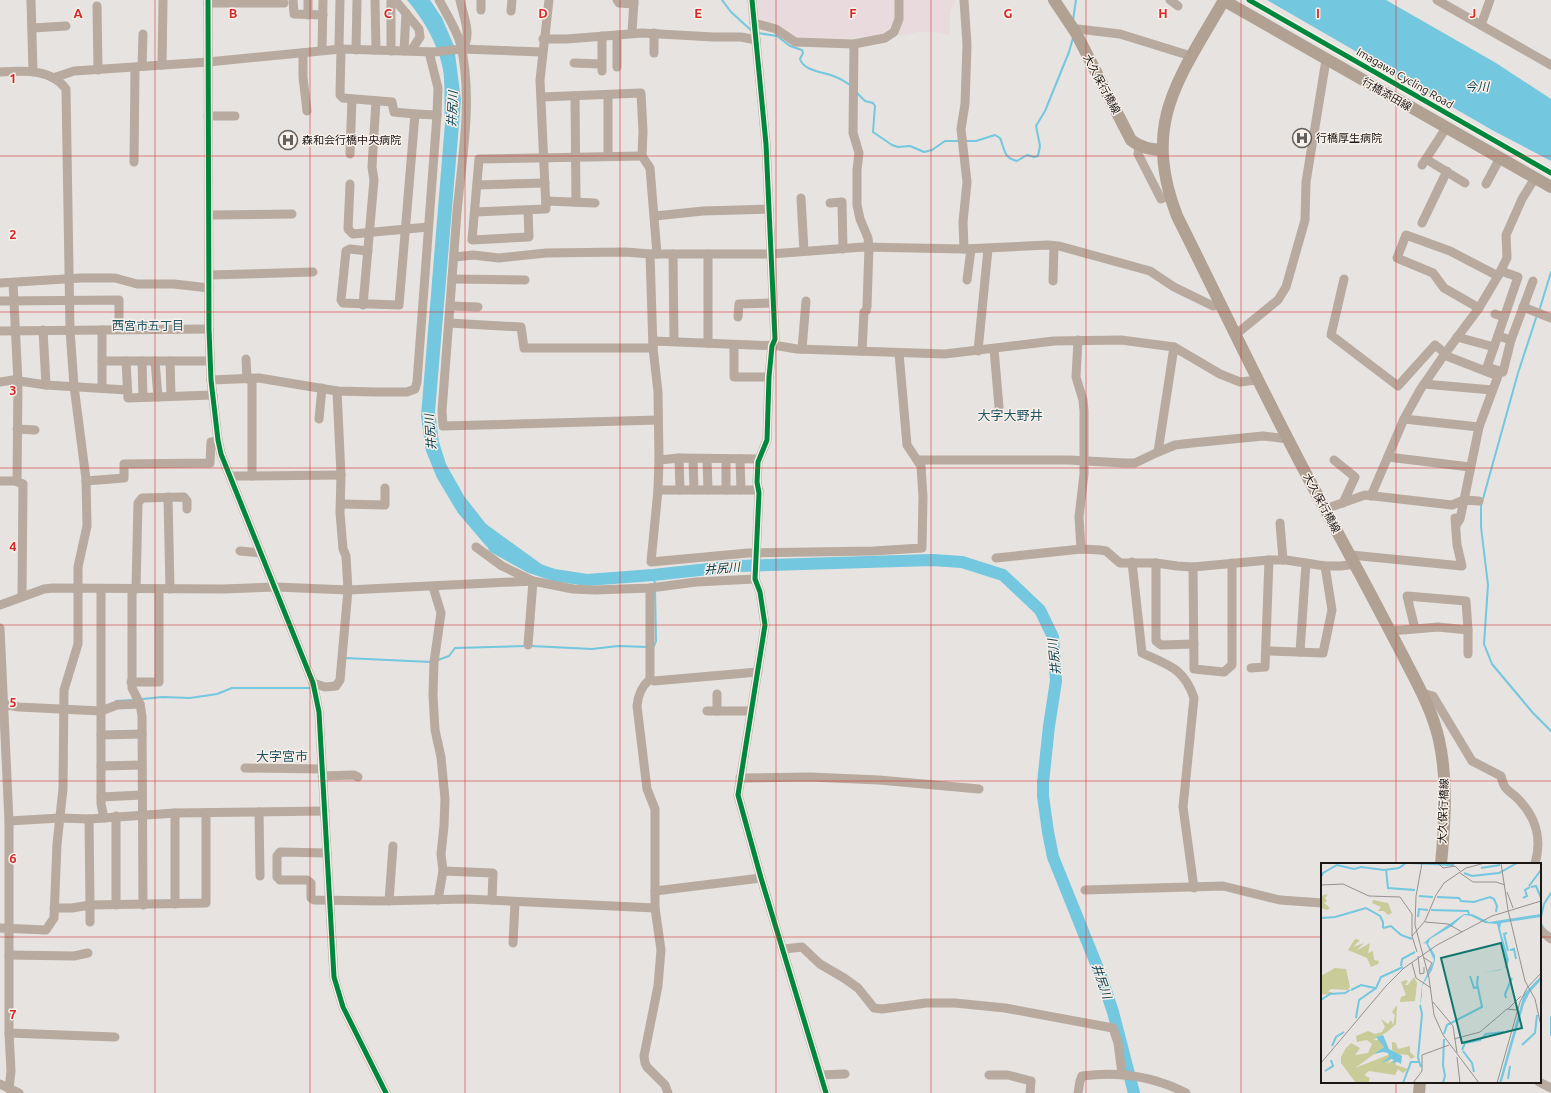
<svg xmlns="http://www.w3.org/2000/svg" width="1551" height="1093" font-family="Ubuntu,'Noto Sans JP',sans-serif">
	<rect width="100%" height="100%" fill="#e6e3e0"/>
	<!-- commercial -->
	<path fill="#e9dadd" d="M757,0H956L950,11V35L935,32H917L902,36L888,31L882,35L856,38L805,39L796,37L781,27L761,20L759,17Z"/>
	<!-- water -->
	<g fill="#73c7de">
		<path d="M407,0H430L442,18L454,46L461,100L435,412L439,442L446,464L464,496L486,524L544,566L547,574L487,547L458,513L437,478L426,451L421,416L445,123C444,108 445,92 444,77C442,51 424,19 407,0Z"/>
		<path d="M1267,0H1386L1496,63L1551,99V161L1492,130Z"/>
	</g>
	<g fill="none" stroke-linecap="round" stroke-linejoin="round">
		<!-- stream -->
		<g stroke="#73c7de" stroke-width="2">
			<path d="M722,0L731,12L752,31"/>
			<path d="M1073,20L1076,0"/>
			<path d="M758,33L777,36L790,46L802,50L803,53L800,59C804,72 826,72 836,77C841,79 846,82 850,85"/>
			<path d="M857,93L865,101L873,103L875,106L873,132L892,145L898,147L910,146L924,152L932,150L945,141H960"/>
			<path d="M965,141H976L995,135L1000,138C1005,149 1003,158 1017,161L1027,155L1034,157L1038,156L1040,146L1036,126L1045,111L1069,52L1073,38"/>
			<path d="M1540,308L1551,272"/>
			<path d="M1536,318L1518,373L1481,506V527L1488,585L1484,644L1492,664L1533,713L1551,731"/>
			<path d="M653,575L655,584"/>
			<path d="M531,646L592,649L618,646L648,647"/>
			<path d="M654,646L656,641L655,590"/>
			<path d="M345,658L431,662"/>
			<path d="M438,660L449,656L455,648L526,646"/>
			<path d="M143,699L162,697L190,698L217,694L232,688H311"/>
			<path d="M116,701L132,700"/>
			<path d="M1540,921L1544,904L1551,893"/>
			<path d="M1540,922L1544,929"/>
			<path d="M1551,1017V1035"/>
		</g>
		<!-- river -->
		<path stroke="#73c7de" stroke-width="12" d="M494,547L530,567L554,575L587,580L653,575L736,566L932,560L962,562L1003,575L1040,610L1053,637L1056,681L1049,726L1043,783V796L1048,832L1053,857L1101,976L1113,1012L1134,1093"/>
		<!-- minor -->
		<g stroke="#b8aa9e" stroke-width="9">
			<path d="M31,0L33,71"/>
			<path d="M208,0L209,329L211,380L218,440L221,454L313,683L319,712L334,977L343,1007L386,1093"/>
			<path d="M293,0L294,14L323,15"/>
			<path d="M375,0L376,50"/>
			<path d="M395,0L419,29L420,37L411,51"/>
			<path d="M439,0C447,15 457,30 461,46C473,100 462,158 457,212C452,278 447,345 442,411L443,426L658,420"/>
			<path d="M460,0C463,15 473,36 462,49"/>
			<path d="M617,0L619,3L634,4"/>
			<path d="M752,0L766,144L775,339L772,346L769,377L767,440L758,462L757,482L759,493L755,579L760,592L765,625L738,795L761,878L826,1093"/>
			<path d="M964,0L967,45L965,104L961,129L967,182L963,222L964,249"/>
			<path d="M1170,0L1178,6"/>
			<path d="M1437,0L1551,65"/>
			<path d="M208,3H284"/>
			<path d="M97,6L98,70"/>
			<path d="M481,10V0"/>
			<path d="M511,11L512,0"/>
			<path d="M308,15V0"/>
			<path d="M754,23L776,29L795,42L854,44L885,38L894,32L899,19V0"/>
			<path d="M1481,25L1490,0"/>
			<path d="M32,28L66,26"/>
			<path d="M632,33L634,0"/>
			<path d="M1076,33L1078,29L1120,34L1191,56"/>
			<path d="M617,35V67"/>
			<path d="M602,36V71"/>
			<path d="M543,39H567L642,33L713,37H741L756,40"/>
			<path d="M854,44L853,133L859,153L857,170V205L860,219L868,238L869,247L867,306L866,311L864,312L862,351"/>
			<path d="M339,45L340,0"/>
			<path d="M341,49L340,95L343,98L392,102L394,112L415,114L399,305L343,303L341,300L346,251L350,249L368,251"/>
			<path d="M322,50L323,0"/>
			<path d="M356,50L357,0"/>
			<path d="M391,51V0"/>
			<path d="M404,51L406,13"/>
			<path d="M303,53V77L307,111"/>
			<path d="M654,53V33"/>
			<path d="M574,63L601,64"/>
			<path d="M162,65L163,0"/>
			<path d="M142,66L143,34"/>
			<path d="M0,72C22,71 51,68 66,89L70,330L74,386L86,479L87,526L78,567V644L64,690L63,789L57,844L54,918L46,930L0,928"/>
			<path d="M53,78L74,71L208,62L341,49L434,52L462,49L542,52"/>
			<path d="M575,96L576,202"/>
			<path d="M542,97L641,93L643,131L642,156L650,168L657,254"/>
			<path d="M415,114L437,115"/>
			<path d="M208,116H235"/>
			<path d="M1139,146L1138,154L1161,199L1169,195"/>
			<path d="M350,154L352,99"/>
			<path d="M608,156V95"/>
			<path d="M1426,159L1465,183"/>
			<path d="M134,162L135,68"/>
			<path d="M1422,165L1446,128"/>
			<path d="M350,184L348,229L353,234L428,227"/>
			<path d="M1486,184L1500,158"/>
			<path d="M477,185L545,183"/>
			<path d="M801,198L804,251"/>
			<path d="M546,201L595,203"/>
			<path d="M830,203L842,202L843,249"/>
			<path d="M528,210L529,237L472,240L479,159L642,156"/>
			<path d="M475,212L546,209L540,80L549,0"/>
			<path d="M209,215L292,214"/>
			<path d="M655,216L703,211L769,209"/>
			<path d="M1422,223L1447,171"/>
			<path d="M650,254L653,348L658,392L659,460L658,490L651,562L748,553L873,551L922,548L923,497L921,466L907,445L899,353"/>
			<path d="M673,254L674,341"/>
			<path d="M455,257L473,255L499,258L546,253L626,252L650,254H771L863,247L964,249L1048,245L1059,246L1150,271L1174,287L1213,306L1221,305"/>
			<path d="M209,275L313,272"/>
			<path d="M452,279L525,280"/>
			<path d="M1344,279L1331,335L1398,386L1435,345L1445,353"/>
			<path d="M967,280L971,249"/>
			<path d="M1053,281L1054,246"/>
			<path d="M0,283L81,278H115L137,284H174L209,288"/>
			<path d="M13,283L18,382L17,481"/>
			<path d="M0,301L119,300V329"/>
			<path d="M363,305L374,180L372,167L376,101"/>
			<path d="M450,306L478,307"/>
			<path d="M1523,307L1551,318"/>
			<path d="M1479,308L1444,288L1433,273L1397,258L1406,235L1450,251L1498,276"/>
			<path d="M1495,314L1504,317"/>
			<path d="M738,317L739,304L773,303"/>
			<path d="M449,323L521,327L524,348H653"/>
			<path d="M43,330L46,385"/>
			<path d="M0,331L209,329"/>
			<path d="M1235,335L1278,300L1286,287L1305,220L1306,182L1326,60"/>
			<path d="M1457,337L1494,347L1518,277L1501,271"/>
			<path d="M1078,340L1076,377L1083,400L1084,411V474L1079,517L1081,549"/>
			<path d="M1511,340L1533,281"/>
			<path d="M653,341L779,346L797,349L945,354L1054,341L1121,340L1174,347L1220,374L1240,382L1257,380"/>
			<path d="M708,343V254"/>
			<path d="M734,345V377H769"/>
			<path d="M1494,347L1487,367L1503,372L1511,340L1498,336"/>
			<path d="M802,349L806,301"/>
			<path d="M994,349L999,407"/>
			<path d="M978,351L988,249"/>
			<path d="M246,359L247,379"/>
			<path d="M102,361H210"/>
			<path d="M126,361L128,398L213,395"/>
			<path d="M142,361L143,397"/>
			<path d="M155,361L158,397"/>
			<path d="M170,361L171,396"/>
			<path d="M211,380L259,378L337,391L375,392H407L415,389L417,382L437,115L438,88L429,52"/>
			<path d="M0,382L13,380L46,385L127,390"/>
			<path d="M1424,384L1492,390"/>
			<path d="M102,388V330"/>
			<path d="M319,419L322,388"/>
			<path d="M1404,419L1479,427"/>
			<path d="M17,429L35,430"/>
			<path d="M1158,452L1175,445L1192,443L1263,436L1288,439"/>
			<path d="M1388,457L1470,467"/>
			<path d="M679,458L680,490"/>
			<path d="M693,459L694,490"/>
			<path d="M707,459L708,490"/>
			<path d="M740,459L741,490"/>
			<path d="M659,460L679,458L759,459"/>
			<path d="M917,460H1069L1124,463H1135L1158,452L1174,347"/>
			<path d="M1334,460L1355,477L1343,503"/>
			<path d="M230,476H252V379"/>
			<path d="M252,476L341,475"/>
			<path d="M0,481H15L23,484L22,596"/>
			<path d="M86,481L124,478V464L210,463L211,442L218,440"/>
			<path d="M658,490H759"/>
			<path d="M726,490V459"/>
			<path d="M1371,496L1404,419L1420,390L1444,355L1479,308L1498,276L1507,258L1506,235L1522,199L1535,178"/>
			<path d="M168,497L170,589"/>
			<path d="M341,504L385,505V488"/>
			<path d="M1325,509L1365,495L1452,505L1464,500L1479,427L1498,376L1444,355"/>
			<path d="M1280,523L1283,560"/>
			<path d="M1456,525L1460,519L1464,500L1479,501"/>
			<path d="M476,547L502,566L533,581L528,645"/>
			<path d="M240,551L261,553"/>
			<path d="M1351,555L1462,566L1457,545L1455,518"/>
			<path d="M996,558L1081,549L1100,550L1106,551L1120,563H1156L1177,566L1193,567L1269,560H1286L1325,566H1341L1356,564"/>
			<path d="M1132,562L1142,653C1168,665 1184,668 1194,698L1183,807L1194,888"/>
			<path d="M1156,563V641L1161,645L1194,644"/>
			<path d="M1193,567L1194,669L1224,672L1232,665V563"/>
			<path d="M433,587L441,613L434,662L433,695L435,730L441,757L445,799L444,826L441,854L443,871L438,900"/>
			<path d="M650,588V679C641,687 638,695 637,706L647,789L655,809V908L661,950L658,986L644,1056L645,1063L647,1067L665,1085L668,1093"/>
			<path d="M101,589V804L104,818"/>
			<path d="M132,589V688L140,704L142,716L143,905"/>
			<path d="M136,589L138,503L142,498L184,497L187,501V509"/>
			<path d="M0,605L44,589L53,588L223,589L276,587L348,590L533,581L573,589L595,590L650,588L696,582L755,579"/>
			<path d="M0,628L9,821V1033L11,1071L9,1089"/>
			<path d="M1468,630V654"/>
			<path d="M1390,631L1415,629L1407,596L1466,601L1468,630L1438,627L1415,629"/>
			<path d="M1267,651L1323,653L1332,610L1325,566"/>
			<path d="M1300,652L1306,563"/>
			<path d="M1251,668L1265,667L1269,560"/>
			<path d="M650,679L654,681L758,672"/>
			<path d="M131,682H159V589"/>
			<path d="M313,683L325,687L336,686L340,680L348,590L346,556L343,549L340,513L341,475L337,391"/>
			<path d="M1422,693L1433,696L1472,761L1501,776C1505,793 1509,789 1519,800C1537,819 1542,839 1535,864"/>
			<path d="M717,694V711"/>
			<path d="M0,704L19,707L101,711L117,705L140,704"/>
			<path d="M707,711H751"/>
			<path d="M101,735L142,734"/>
			<path d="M101,766L142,765"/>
			<path d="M245,768L322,769"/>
			<path d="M322,776L354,775L358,777"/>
			<path d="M740,778L810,777L879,780L979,789"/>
			<path d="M101,797L142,795"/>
			<path d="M259,812L260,876"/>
			<path d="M175,813V904"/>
			<path d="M116,816V905"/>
			<path d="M89,819L90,905L206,903V813"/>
			<path d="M9,821L60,818L89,819L175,813L325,811"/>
			<path d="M327,853L280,852L277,856V877L280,880H307L311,883V898L314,900L380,901L466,899L655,908"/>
			<path d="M443,871L493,873L492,900"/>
			<path d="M1085,890L1223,886L1280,900L1322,903"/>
			<path d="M655,891L761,878"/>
			<path d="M389,901L393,846"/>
			<path d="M54,908H72L90,905V922"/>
			<path d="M1540,930L1551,939"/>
			<path d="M513,943L515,902"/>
			<path d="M784,949L802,947L820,964L844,978L858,988L874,1008L882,1009L926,1003H955L1005,1008L1113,1028L1118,1043L1122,1074"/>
			<path d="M9,955L74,956L88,953"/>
			<path d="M9,1033L115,1037"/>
			<path d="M821,1075L845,1074"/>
			<path d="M989,1075H1008L1031,1081L1030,1093"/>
			<path d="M1539,1082L1551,1088"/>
			<path d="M0,1084L19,1093"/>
			<path d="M1078,1093L1080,1081L1082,1076C1119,1071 1153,1076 1186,1093"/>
		</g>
		<!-- major -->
		<g stroke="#b0a192" stroke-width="12">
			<path d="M1054,0L1076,33L1131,140C1141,148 1150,149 1162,150"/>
			<path d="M1223,0L1551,187"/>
			<path d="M1224,0C1179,79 1141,122 1177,216C1226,314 1272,413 1325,509C1351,557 1376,604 1401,652C1415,680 1432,708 1439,740C1448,781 1445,822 1441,864"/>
			<path d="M1419,1093L1420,1082"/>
		</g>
		<!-- cycleway casing -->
		<g stroke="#f8f0e9" stroke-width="8">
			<g id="cycleway">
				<path d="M208,0L209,329L211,380L218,440L221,454L313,683L319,712L334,977L343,1007L386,1093"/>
				<path d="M752,0L766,144L775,339L772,346L769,377L767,440L758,462L757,482L759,493L755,579L760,592L765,625L738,795L761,878L826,1093"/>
				<path d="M1249,0L1551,173"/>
			</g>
		</g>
		<!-- cycleway -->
		<use href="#cycleway" stroke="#00873e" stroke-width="5"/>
	</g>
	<!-- grid -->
	<path fill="none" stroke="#d62828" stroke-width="1" stroke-opacity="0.55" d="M155,0V1093M310,0V1093M465,0V1093M620,0V1093M776,0V1093M931,0V1093M1086,0V1093M1241,0V1093M1396,0V864M0,156H1551M0,312H1551M0,468H1551M0,625H1551M0,781H1551M0,937H1322M1540,937H1551M1396,1082V1093"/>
	<!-- icons -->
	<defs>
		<g id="hospital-ring" transform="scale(1)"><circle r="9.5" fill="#f8f0e9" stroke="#615e5c" stroke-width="1.5"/><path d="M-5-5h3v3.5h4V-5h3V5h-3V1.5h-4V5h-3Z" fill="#615e5c"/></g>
	</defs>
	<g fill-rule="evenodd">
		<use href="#hospital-ring" x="1302" y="138"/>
		<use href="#hospital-ring" x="288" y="140"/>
	</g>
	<g text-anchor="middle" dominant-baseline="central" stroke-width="3" stroke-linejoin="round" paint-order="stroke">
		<!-- street labels -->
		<g font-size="11" fill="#1a1715" stroke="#f8f0e9">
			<text transform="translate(1405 78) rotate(30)">Imagawa Cycling Road</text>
			<text transform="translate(1102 84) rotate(62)">大久保行橋線</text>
			<text transform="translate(1387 94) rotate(30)">行橋添田線</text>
			<text transform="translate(1322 503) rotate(62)">大久保行橋線</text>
			<text transform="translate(1443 811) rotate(-88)">大久保行橋線</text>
		</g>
		<!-- poi labels -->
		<g font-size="11" fill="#1a1715" stroke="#f8f0e9" text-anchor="start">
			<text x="1316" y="138">行橋厚生病院</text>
			<text x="302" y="140">森和会行橋中央病院</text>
		</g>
		<!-- water labels -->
		<g font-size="12" font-style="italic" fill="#0c4250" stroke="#f8f0e9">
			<text x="1477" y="86">今川</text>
			<text transform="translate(452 109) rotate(-87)">井尻川</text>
			<text transform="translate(430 432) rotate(-94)">井尻川</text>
			<text transform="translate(722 568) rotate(-5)">井尻川</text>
			<text transform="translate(1054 657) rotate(-96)">井尻川</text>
			<text transform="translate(1102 981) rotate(71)">井尻川</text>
		</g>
		<!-- neighbourhood labels -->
		<g font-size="12" fill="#215464" stroke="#f8f0e9">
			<text x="148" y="325">西宮市五丁目</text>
		</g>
		<!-- quarter labels -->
		<g font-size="13" fill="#215464" stroke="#f8f0e9">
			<text x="1010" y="415">大字大野井</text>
			<text x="282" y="756">大字宮市</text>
		</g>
	</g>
	<!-- overview -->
	<g transform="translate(1321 863)">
		<rect width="220" height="220" fill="#e6e3e0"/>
		<path d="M7,31L4,35L6,38L3,40L9,45L6,47L0,45V33ZM52,37L67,40L71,50L67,52L63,48H57L60,44L51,40ZM34,76L39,77L32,84L43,80L35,88L49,80L47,90L52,88L53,97L58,98L57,101L50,104L46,95L27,87ZM14,105L25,106L29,124L26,127L10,126L7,129H12L9,132L0,131V113ZM93,114L96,120L94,138L79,139L80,134L85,132L80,119L84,117L87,118L84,122H87ZM76,142L75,161L66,169L52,177H58L63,184L34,205L67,192L70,196L66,201L73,197L75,202L87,206L82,210L77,206L74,212L48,208L43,212L49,215L47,220H35L20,200V194L25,185L30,180L39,185L34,192L47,190L51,181L46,177L36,179L35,173L47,168L54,171L61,169L64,164L60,156L67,161L70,157L72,162L74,152L71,149ZM71,179L75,180L77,186L89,183V189L94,194L90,196L87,192L75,191L71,187Z" fill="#c9cb98"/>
		<path d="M143,51H151L168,59L220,51V54L180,60L179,66L188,97L186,103L180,107L161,110L156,118L161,110L182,106L186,101L176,61L164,60L150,53L143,52L131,63L109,76L107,81L114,92V97L111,107L101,123V132L99,144L101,122L113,97L105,80L102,81L107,76ZM220,113V117L209,129L203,141L181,218L178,220L203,131ZM62,172L68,186L81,193L80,201L77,199L71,200L73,197L70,196L60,200L68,194L67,190L62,189L53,191L63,184L55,174Z" fill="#73c7de"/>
		<path fill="none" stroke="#73c7de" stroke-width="2" d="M89,0L133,2M160,5L179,2M65,6L67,25L94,27M143,10L151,13L178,10L196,0M0,14L2,10L16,2L33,6L40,4L63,7L78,5L85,0M208,23L220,7M210,24L215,23L220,35M98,33L112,34M116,34L138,35L140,38L153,39L169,34L173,36L176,43L175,49M202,35L206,33L204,27L209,24M110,47L147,48L148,51M97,54L98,46L107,47M0,55L14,54L45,45L59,53L62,59V65M62,65L70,63L80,72L91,76M186,70L183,71L187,88M189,87L193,86L195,96M80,103L81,96L94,89M149,113L153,125L157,124M30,127L40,122L54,125M185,135L184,131L191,115M0,137L9,131L24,130L29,127M99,142L101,151L97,195L100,204M35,155L38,137L55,125L60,114L82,104M123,171L126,162L161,144L156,120L157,113M201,182L214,170L216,152M11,183L15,174L23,169M141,187L144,180L159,177L165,171L183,169M142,188L151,200L153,209M4,208L12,203L10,197M187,216L189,203M82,220L90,199H98M122,220L124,213L122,202L123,176"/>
		<path fill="none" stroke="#94918f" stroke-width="1" d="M101,0L95,33L94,62L108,115L113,152L122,172L158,220M104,0H122M180,0L187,47M118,1L122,5L134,3L139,8M139,10L152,19H175L184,22M0,22L22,21L48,33L79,34L91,51V73M186,29L192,45M187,47L204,118L214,136L220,163M104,59L127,61L141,69M91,73L104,58L115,32L123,20L145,5L164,0M91,73L96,89M97,93L99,111L103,110V104M102,94L111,100L107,108M91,100L95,115L110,125M112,139L132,163L136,190M187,146L200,133M133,176L159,169L186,146L196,147M136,194L139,220M0,200L65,123L83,105L116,82L171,53L220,38M92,220L101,208V192L128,182M176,220L199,139L206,125L220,110"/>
		<path fill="#0f766e" fill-opacity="0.15" stroke="#0f766e" stroke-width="2" d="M180,80L201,165L141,180L120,95Z"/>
		<rect width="220" height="220" fill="none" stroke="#1a1715" stroke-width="2"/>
	</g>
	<g font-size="13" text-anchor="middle" font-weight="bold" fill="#d62828" stroke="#f8f0e9" stroke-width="3" stroke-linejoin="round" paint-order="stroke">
		<text x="78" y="18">A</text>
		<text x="233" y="18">B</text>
		<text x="388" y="18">C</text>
		<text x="543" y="18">D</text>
		<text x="698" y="18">E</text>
		<text x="853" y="18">F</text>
		<text x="1008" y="18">G</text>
		<text x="1163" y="18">H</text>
		<text x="1318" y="18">I</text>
		<text x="1473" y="18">J</text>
		<text x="13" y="83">1</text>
		<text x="13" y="239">2</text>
		<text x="13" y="395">3</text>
		<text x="13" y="551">4</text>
		<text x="13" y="707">5</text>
		<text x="13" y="863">6</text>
		<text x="13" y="1019">7</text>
	</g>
</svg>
